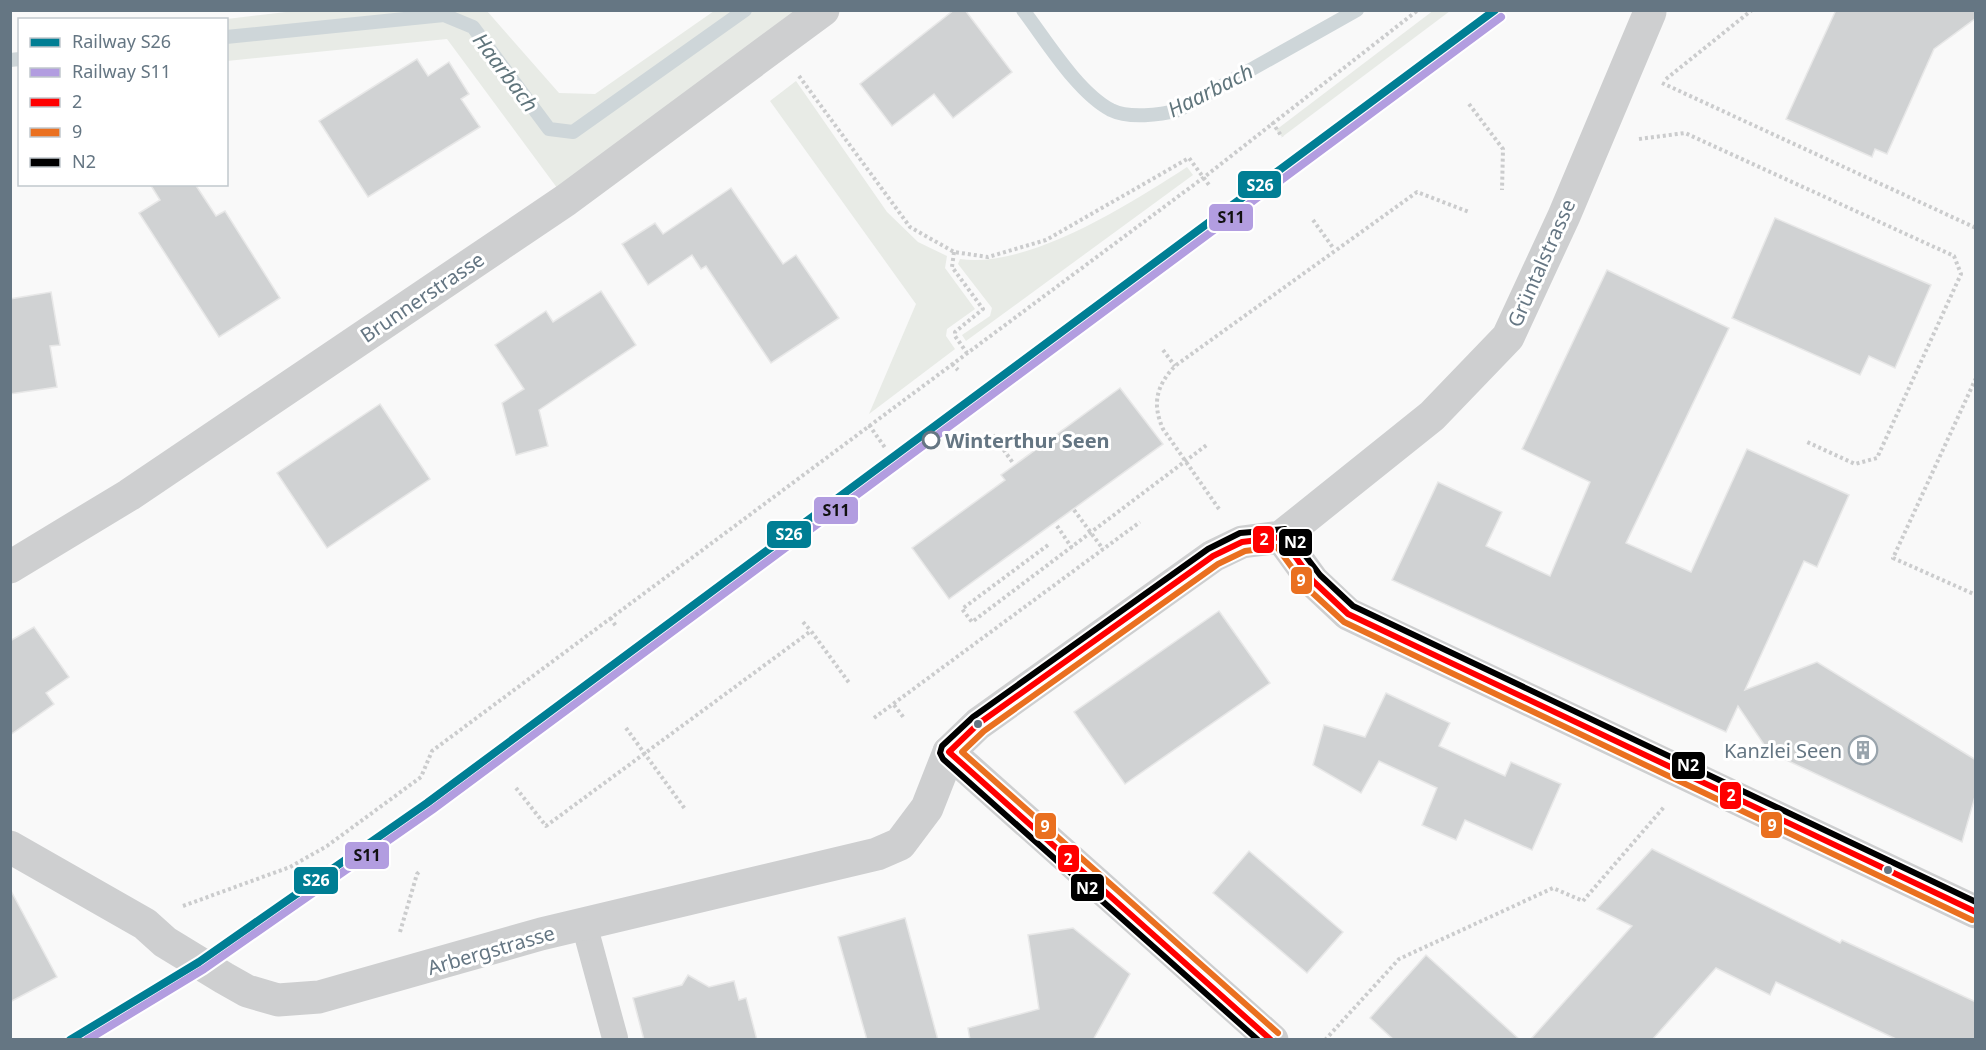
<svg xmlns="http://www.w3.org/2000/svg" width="1986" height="1050" font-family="'Noto Sans',sans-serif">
	<rect width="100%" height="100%" fill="#f9f9f9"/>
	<!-- green -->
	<g fill="#e8ebe6">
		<path d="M303,10L487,11L559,93L595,94L714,11H823L566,200L447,39L227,61L226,20H218Z"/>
		<path d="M1434,10L1450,11L1282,137L1276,130Z"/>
		<path d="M796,81L887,212L918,242L947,256L945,268L975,309L947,329L946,336L955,349L869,414L916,304L770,101Z"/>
		<path d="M1187,167L1193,175L966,341L962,335L990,316L992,308L958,264L960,259C1028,269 1130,204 1187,167Z"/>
	</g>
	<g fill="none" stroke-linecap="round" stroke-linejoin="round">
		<!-- stream -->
		<g stroke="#ced6d9" stroke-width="14">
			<path d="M1023,10C1046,40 1077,92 1111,110C1129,119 1160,115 1179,110L1357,10"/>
			<path d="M226,37L444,15L473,27L549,129L573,132L745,10"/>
			<path d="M10,60L20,59"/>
		</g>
	</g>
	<!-- building -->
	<g fill="#d0d2d3" stroke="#e8e8e8" stroke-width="1.5">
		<path d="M954,10H965L1012,72L953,118L934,94L892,126L860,84Z"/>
		<path d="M1836,10H1976V18L1934,49L1887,154L1875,149L1872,157L1786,119Z"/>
		<path d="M417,59L428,76L449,62L469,94L461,99L480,127L368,197L319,121Z"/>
		<path d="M150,184H195L216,216L225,211L280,298L219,337L139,213L160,200Z"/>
		<path d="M731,188L783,264L796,255L839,318L771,363L706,266L701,269L692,255L648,285L622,244L655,223L663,234Z"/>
		<path d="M1775,218L1931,285L1895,368L1869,356L1860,375L1732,318Z"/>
		<path d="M1607,270L1729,328L1626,543L1691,572L1747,449L1849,495L1817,567L1804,561L1745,690L1817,662L1976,760V793L1962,842L1769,752L1738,706L1726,732L1392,580L1438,482L1502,512L1486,546L1550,576L1590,482L1522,449Z"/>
		<path d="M601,291L636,345L539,410L548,446L516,455L502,403L524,389L495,345L546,311L553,322Z"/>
		<path d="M51,292L60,345L50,346L57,387L10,394V299Z"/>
		<path d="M1120,388L1163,444L949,599L912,548L1005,480L1001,475Z"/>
		<path d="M380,404L430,479L327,548L277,473Z"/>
		<path d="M1219,611L1270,683L1125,784L1074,712Z"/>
		<path d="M34,627L69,677L46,693L54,704L10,735V641Z"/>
		<path d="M1386,693L1450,723L1439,746L1505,776L1511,762L1561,784L1532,850L1465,820L1456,840L1422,825L1437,788L1379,761L1361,793L1313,765L1324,725L1365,737Z"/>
		<path d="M1652,849L1840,943L1842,940L1976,1002V1040H1898L1776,982L1770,995L1716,968L1652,1040H1530L1632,926L1597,909Z"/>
		<path d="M1249,851L1343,932L1307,973L1213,893Z"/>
		<path d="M10,889L57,977L10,1002Z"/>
		<path d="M905,918L938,1040H867L838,937Z"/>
		<path d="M1073,928L1130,974L1093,1040H970L968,1028L1039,1009L1028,935Z"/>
		<path d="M1426,955L1520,1040H1394L1370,1018Z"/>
		<path d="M688,975L709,987L734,981L739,1000L746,998L757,1040H644L633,998L682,985Z"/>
	</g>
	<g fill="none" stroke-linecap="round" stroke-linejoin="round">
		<!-- path -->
		<g stroke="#cbcccd" stroke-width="4" stroke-dasharray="3 3" stroke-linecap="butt">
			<path d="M799,76L910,227L954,252L988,257L1046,240L1189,158L1209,185"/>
			<path d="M1666,79L1752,10"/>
			<path d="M1662,83L1976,228"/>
			<path d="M1469,104L1503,149L1502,190"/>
			<path d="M1272,122L1282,137"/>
			<path d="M1639,139L1685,133L1954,256L1961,274L1877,458L1855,464L1805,441"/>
			<path d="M1313,220L1334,249"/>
			<path d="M954,252L952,267L983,309L955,332V336L967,353"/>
			<path d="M1163,350L1175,366"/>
			<path d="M952,364L958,370"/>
			<path d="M1976,378L1893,558L1976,595"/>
			<path d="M869,425L886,449"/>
			<path d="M993,435L1013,463"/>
			<path d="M1219,509L1163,429C1152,404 1156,386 1175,366L1417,192L1469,212"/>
			<path d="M1074,510L1103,549"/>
			<path d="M1057,526L1072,548"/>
			<path d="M1048,545L962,609L972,622L1208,444"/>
			<path d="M610,618L616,626"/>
			<path d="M803,622L811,631"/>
			<path d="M894,705L904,718"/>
			<path d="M874,718L1140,522"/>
			<path d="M626,728L685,809"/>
			<path d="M516,788L546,826L811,631L850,684"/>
			<path d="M183,906L290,867L327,846L421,777L432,751L1203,178L1418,10"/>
			<path d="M400,932L417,874L420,871"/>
			<path d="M1325,1040L1399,959L1553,888L1583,901L1664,807"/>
		</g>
		<!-- service -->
		<path stroke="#cecfd0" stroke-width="26" d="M584,924L615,1038"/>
		<!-- minor -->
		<g stroke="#cecfd0" stroke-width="33">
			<path d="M10,567L129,495L566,200L823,10"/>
			<path d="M949,752L1272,1040"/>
			<path d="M10,847L145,924L165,942L224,978L247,991L278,1000L319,997L541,934L877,854L900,844L927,808L949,752L978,724L1213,556L1242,542L1281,537L1432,416L1508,337L1564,216L1650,12"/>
		</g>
		<!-- tertiary -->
		<path stroke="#cecfd0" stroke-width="33" d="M1281,537L1313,581L1348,614L1976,912"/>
		<!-- bus-1 casing -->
		<g stroke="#fff" stroke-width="10">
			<path id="bus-1" d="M1271,1040L949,752L978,724L1213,556L1242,542L1281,537L1313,581L1348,614L1976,912"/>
		</g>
		<!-- bus-2 casing -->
		<g stroke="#fff" stroke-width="10">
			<path id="bus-2" d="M1278,1033L962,752L984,731L1218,564L1245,551L1277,547L1306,587L1344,622L1972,920"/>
		</g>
		<!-- bus-3 casing -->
		<g stroke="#fff" stroke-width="10">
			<path id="bus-3" d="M1258,1040L943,759L940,753L942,746L973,717L1208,549L1240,533L1285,529L1320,575L1353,606L1976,902"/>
		</g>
		<!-- bus-1 -->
		<use href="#bus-1" stroke="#f00" stroke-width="6"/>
		<!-- bus-2 -->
		<use href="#bus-2" stroke="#ea7020" stroke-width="6"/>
		<!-- bus-3 -->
		<use href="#bus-3" stroke="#000" stroke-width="6"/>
		<!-- rail-1 casing -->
		<g stroke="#fff" stroke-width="12">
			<path id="rail-1" d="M70,1040L199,962L427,803L1495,10"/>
		</g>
		<!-- rail-2 casing -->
		<g stroke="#fff" stroke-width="12">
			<path id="rail-2" d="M87,1040L204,969L432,810L1501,17"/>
		</g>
		<!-- rail-1 -->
		<use href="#rail-1" stroke="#007e94" stroke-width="8"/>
		<!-- rail-2 -->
		<use href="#rail-2" stroke="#b29de0" stroke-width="8"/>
	</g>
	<!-- icons -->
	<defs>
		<g id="building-ring" transform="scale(1.5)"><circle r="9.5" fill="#fff" stroke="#99a4ac" stroke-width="1.5"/><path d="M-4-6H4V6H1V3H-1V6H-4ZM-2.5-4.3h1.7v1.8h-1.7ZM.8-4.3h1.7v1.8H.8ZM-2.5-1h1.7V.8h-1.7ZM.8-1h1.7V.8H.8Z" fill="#99a4ac"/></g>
	</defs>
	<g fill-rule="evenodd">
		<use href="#building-ring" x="1863" y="750"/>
	</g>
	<!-- markers -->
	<circle fill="#fff" stroke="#657683" stroke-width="3" cx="931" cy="440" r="8"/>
	<g fill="#657683" stroke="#fff" stroke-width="2">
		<circle cx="978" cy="724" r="5"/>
		<circle cx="1888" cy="870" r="5"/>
	</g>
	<g text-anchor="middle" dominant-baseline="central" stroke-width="6" stroke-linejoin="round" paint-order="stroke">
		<!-- street labels -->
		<g font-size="20" fill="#657683" stroke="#fff">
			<text transform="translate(1541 263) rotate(-66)">Grüntalstrasse</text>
			<text transform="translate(422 297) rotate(-34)">Brunnerstrasse</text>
			<text transform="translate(491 950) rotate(-16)">Arbergstrasse</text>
		</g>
		<!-- stop labels -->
		<g font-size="20" font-weight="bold" fill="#657683" stroke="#fff" text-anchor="start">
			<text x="945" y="440">Winterthur Seen</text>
		</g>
		<!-- poi labels -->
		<g font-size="20" fill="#657683" stroke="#fff" text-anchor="end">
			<text x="1842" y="750">Kanzlei Seen</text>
		</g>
		<!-- water labels -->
		<g font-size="21" font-style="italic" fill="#60757c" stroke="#fff">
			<text transform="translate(506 72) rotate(53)">Haarbach</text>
			<text transform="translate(1210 90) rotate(-27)">Haarbach</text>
		</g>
	</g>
	<g stroke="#fff" stroke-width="2">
		<rect x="1237" y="170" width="45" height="29" rx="6" fill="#007e94"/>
		<rect x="1208" y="203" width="46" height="29" rx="6" fill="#b29de0"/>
		<rect x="813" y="496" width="46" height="29" rx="6" fill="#b29de0"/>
		<rect x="766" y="520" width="46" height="29" rx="6" fill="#007e94"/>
		<rect x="1252" y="525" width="23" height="29" rx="6" fill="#f00"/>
		<rect x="1278" y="528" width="35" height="29" rx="6" fill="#000"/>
		<rect x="1290" y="566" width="23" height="29" rx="6" fill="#ea7020"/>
		<rect x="1671" y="751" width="35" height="29" rx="6" fill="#000"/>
		<rect x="1719" y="781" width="23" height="29" rx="6" fill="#f00"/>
		<rect x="1760" y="811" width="23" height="28" rx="6" fill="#ea7020"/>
		<rect x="1034" y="812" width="23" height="28" rx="6" fill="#ea7020"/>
		<rect x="344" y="841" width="46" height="29" rx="6" fill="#b29de0"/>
		<rect x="1057" y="844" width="23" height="29" rx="6" fill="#f00"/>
		<rect x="293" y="866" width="46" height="29" rx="6" fill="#007e94"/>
		<rect x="1070" y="873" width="35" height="29" rx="6" fill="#000"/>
	</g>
	<g font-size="16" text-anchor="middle" font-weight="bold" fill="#fff">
		<text x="1260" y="191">S26</text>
		<text x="789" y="540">S26</text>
		<text x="1264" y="545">2</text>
		<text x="1295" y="548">N2</text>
		<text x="1301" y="586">9</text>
		<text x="1688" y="771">N2</text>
		<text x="1731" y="801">2</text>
		<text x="1772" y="831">9</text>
		<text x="1045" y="832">9</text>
		<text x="1068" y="865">2</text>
		<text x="316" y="886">S26</text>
		<text x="1087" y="894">N2</text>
	</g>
	<g font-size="16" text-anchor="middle" font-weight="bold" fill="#111">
		<text x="1231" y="223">S11</text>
		<text x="836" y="516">S11</text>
		<text x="367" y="861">S11</text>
	</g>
	<!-- border -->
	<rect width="1986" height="1050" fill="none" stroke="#657683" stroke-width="24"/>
	<!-- legend -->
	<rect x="18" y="18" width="210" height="168" fill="#ffffff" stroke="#c1c8cd" stroke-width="1.5"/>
	<rect x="30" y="38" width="30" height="9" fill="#007e94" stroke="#c1c8cd" stroke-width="1.5"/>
	<text x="72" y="48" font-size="18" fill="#657683">Railway S26</text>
	<rect x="30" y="68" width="30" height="9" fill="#b29de0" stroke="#c1c8cd" stroke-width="1.5"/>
	<text x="72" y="78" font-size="18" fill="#657683">Railway S11</text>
	<rect x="30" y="98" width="30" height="9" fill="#ff0000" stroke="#c1c8cd" stroke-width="1.5"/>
	<text x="72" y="108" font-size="18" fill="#657683">2</text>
	<rect x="30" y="128" width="30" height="9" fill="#ea7020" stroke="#c1c8cd" stroke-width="1.5"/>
	<text x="72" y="138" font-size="18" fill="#657683">9</text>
	<rect x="30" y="158" width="30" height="9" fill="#000000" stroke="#c1c8cd" stroke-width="1.5"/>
	<text x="72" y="168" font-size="18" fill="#657683">N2</text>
</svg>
